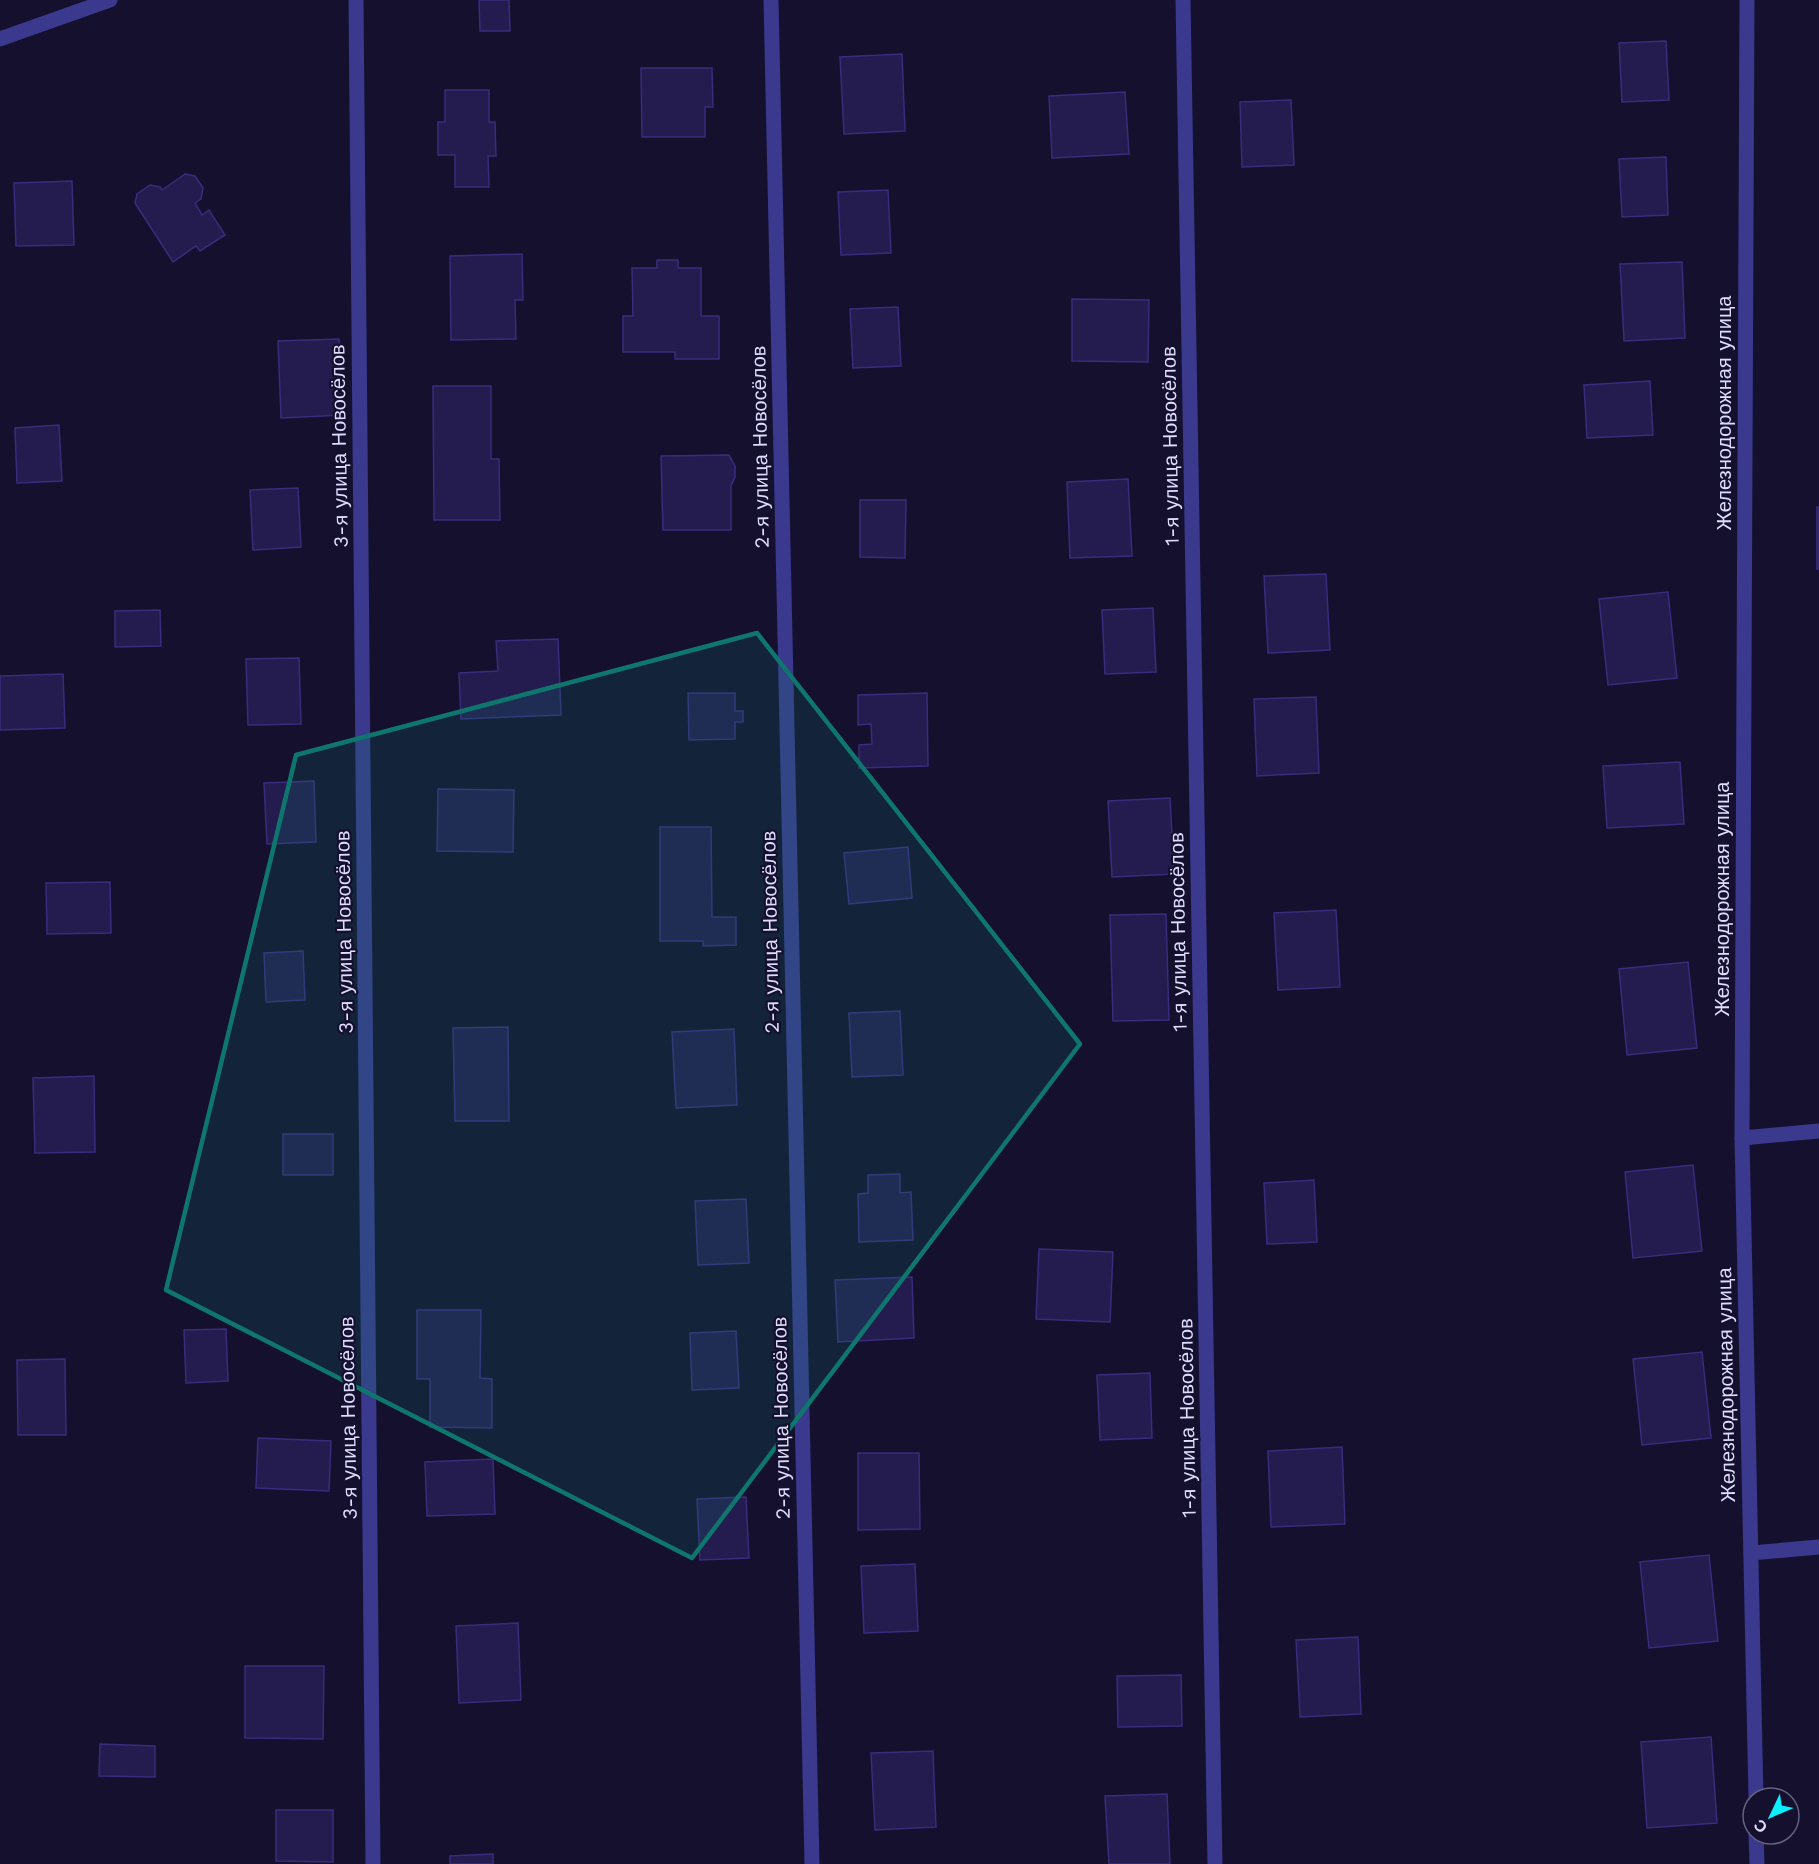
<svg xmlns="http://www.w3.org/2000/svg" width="1819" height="1864" font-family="'Work Sans',sans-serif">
	<rect width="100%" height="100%" fill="#14102d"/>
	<!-- building -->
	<g fill="#241b4f" stroke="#392c7c" stroke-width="1.5">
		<path d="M479,0H509L510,31H480Z"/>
		<path d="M1666,41L1669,100L1622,102L1619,43Z"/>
		<path d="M902,54L905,131L844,134L840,57Z"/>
		<path d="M641,68H712L713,107H705V137H642Z"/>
		<path d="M445,90H489V122H495L496,156H488L489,187H455V155H438V122H445Z"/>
		<path d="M1125,92L1129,154L1052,158L1049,96Z"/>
		<path d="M1291,100L1294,165L1242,167L1240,102Z"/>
		<path d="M1666,157L1668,215L1622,217L1619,159Z"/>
		<path d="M185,174L195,176L203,188L201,199L195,203L202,215L209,210L225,235L200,251L196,246L173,262L135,203L137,194L150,185L160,187L162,190Z"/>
		<path d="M72,181L74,245L16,246L14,183Z"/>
		<path d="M888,190L891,253L841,255L838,192Z"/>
		<path d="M522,254L523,300H515L516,339L451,340L450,256Z"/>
		<path d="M657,260H678V268H701V316H719V359H675V352H623V316H633L632,268H657Z"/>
		<path d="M1682,262L1685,338L1624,341L1620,264Z"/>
		<path d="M1072,299L1149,300L1148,362L1072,361Z"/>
		<path d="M898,307L901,366L853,368L850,309Z"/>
		<path d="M339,339L343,415L281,418L278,341Z"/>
		<path d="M1650,381L1653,435L1587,438L1584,385Z"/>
		<path d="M433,386H491V459H499L500,520H434Z"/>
		<path d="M59,425L62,481L17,483L15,428Z"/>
		<path d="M729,455L735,466V477L731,486V530H663L661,456Z"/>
		<path d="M1128,479L1132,556L1070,558L1067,482Z"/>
		<path d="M298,488L301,547L253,550L250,490Z"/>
		<path d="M860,500H906L905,558L860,557Z"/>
		<rect x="1817" y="507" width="2" height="62"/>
		<path d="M1326,574L1330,650L1268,653L1264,576Z"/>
		<path d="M1668,592L1677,678L1608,685L1599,599Z"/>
		<path d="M1153,608L1156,672L1105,674L1102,610Z"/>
		<path d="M160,610L161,646L115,647V611Z"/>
		<path d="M558,639L561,715L461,719L459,673L498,671L496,641Z"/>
		<path d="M299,658L301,724L248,725L246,659Z"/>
		<path d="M63,674L65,728L0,730V676Z"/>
		<path d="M688,693H735V711H743V722H735V739L689,740Z"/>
		<path d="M927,693L928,766L859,768V745L872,744L871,724L858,725V695Z"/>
		<path d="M1316,697L1319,773L1257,776L1254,699Z"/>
		<path d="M1680,762L1684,824L1607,828L1603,766Z"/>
		<path d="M314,781L316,842L267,844L264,783Z"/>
		<path d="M438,789L514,790L513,852L437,851Z"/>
		<path d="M1170,798L1174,874L1112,877L1108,801Z"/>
		<path d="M660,827H711L712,917H736V945L703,946V941H660Z"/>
		<path d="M908,847L912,898L849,904L844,853Z"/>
		<path d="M110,882L111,933L47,934L46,883Z"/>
		<path d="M1336,910L1340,987L1278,990L1274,913Z"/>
		<path d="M1166,914L1169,1020L1113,1021L1110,915Z"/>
		<path d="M303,951L305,1000L266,1002L264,953Z"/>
		<path d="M1688,962L1697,1048L1627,1055L1619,969Z"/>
		<path d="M900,1011L903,1075L852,1077L849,1013Z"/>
		<path d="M508,1027L509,1121H455L453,1028Z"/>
		<path d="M734,1029L737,1105L676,1108L672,1032Z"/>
		<path d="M94,1076L95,1152L35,1153L33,1078Z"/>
		<rect x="283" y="1134" width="50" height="41"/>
		<path d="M1693,1165L1702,1251L1633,1258L1625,1172Z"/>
		<path d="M900,1174V1193L911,1192L913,1240L859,1242L858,1194L868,1193V1175Z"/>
		<path d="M1314,1180L1317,1242L1267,1244L1264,1183Z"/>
		<path d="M746,1199L749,1263L698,1265L695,1201Z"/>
		<path d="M1039,1249L1113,1252L1110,1322L1036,1319Z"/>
		<path d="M912,1277L914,1338L838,1342L835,1280Z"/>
		<path d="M417,1310H481L480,1378L492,1379V1428L430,1427V1379H417Z"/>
		<path d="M226,1329L228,1381L186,1383L184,1330Z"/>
		<path d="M736,1331L739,1388L692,1390L690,1333Z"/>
		<path d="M1702,1352L1711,1438L1642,1445L1633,1359Z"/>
		<path d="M65,1359L66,1435H18L17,1360Z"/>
		<path d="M1150,1373L1152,1438L1100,1440L1097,1375Z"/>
		<path d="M258,1438L331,1441L329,1491L256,1488Z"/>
		<path d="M1342,1447L1345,1524L1271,1527L1268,1451Z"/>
		<path d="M858,1453H919L920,1529L858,1530Z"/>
		<path d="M493,1459L495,1514L427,1516L425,1462Z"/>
		<path d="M746,1497L749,1558L700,1560L697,1499Z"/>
		<path d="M1709,1555L1718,1641L1649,1648L1640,1562Z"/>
		<path d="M915,1564L918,1631L864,1633L861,1566Z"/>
		<path d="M518,1623L521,1700L459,1703L456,1626Z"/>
		<path d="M1358,1637L1361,1714L1300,1717L1296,1640Z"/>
		<path d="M245,1666H324L323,1739L245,1738Z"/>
		<path d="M1181,1675L1182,1726L1118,1727L1117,1676Z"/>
		<path d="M1711,1737L1717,1823L1647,1828L1641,1742Z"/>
		<path d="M100,1744L155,1746V1777L99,1776Z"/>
		<path d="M933,1751L936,1827L875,1830L871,1753Z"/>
		<path d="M1167,1794L1170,1864H1109L1105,1796Z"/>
		<path d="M276,1810H333V1862L276,1861Z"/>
		<path d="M493,1854V1864H450V1856Z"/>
	</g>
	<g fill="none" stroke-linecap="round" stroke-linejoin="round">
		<!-- minor -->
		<g stroke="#3a398e" stroke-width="15">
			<path d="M356,0L373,1864"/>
			<path d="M771,0L812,1864"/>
			<path d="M1183,0L1215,1864"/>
			<path d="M1747,0L1742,1138L1756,1798"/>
			<path d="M0,39L110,0"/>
			<path d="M1742,1138L1819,1131"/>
			<path d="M1751,1553L1819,1547"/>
			<path d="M1756,1834L1757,1864"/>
		</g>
	</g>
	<!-- marked area -->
	<path fill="#0f766e" fill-opacity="0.2" stroke="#0f766e" stroke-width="4.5" stroke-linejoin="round" d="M757,633L1080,1044L692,1558L166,1290L296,755Z"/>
	<g text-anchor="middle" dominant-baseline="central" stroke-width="4.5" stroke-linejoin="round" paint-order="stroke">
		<!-- street labels -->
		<g font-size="20" fill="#dfddff" stroke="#14102d">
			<text transform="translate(1724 413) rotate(-90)">Железнодорожная улица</text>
			<text transform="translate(339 446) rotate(-91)">3-я улица Новосёлов</text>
			<text transform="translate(1170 446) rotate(-91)">1-я улица Новосёлов</text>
			<text transform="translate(760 447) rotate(-91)">2-я улица Новосёлов</text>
			<text transform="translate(1722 899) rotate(-90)">Железнодорожная улица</text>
			<text transform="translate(344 932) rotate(-91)">3-я улица Новосёлов</text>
			<text transform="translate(770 932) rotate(-91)">2-я улица Новосёлов</text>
			<text transform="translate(1178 932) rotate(-91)">1-я улица Новосёлов</text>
			<text transform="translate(1726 1385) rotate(-91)">Железнодорожная улица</text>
			<text transform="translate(348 1418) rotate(-91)">3-я улица Новосёлов</text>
			<text transform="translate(781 1418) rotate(-91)">2-я улица Новосёлов</text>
			<text transform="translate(1187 1418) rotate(-91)">1-я улица Новосёлов</text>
		</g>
	</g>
	<!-- north arrow -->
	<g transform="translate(1771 1816) rotate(226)"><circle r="28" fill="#14102d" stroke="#656281" stroke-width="1.5"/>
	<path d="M0-4.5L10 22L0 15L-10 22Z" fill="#09efff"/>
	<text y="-9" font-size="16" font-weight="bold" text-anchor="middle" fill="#dfddff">С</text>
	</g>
</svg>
